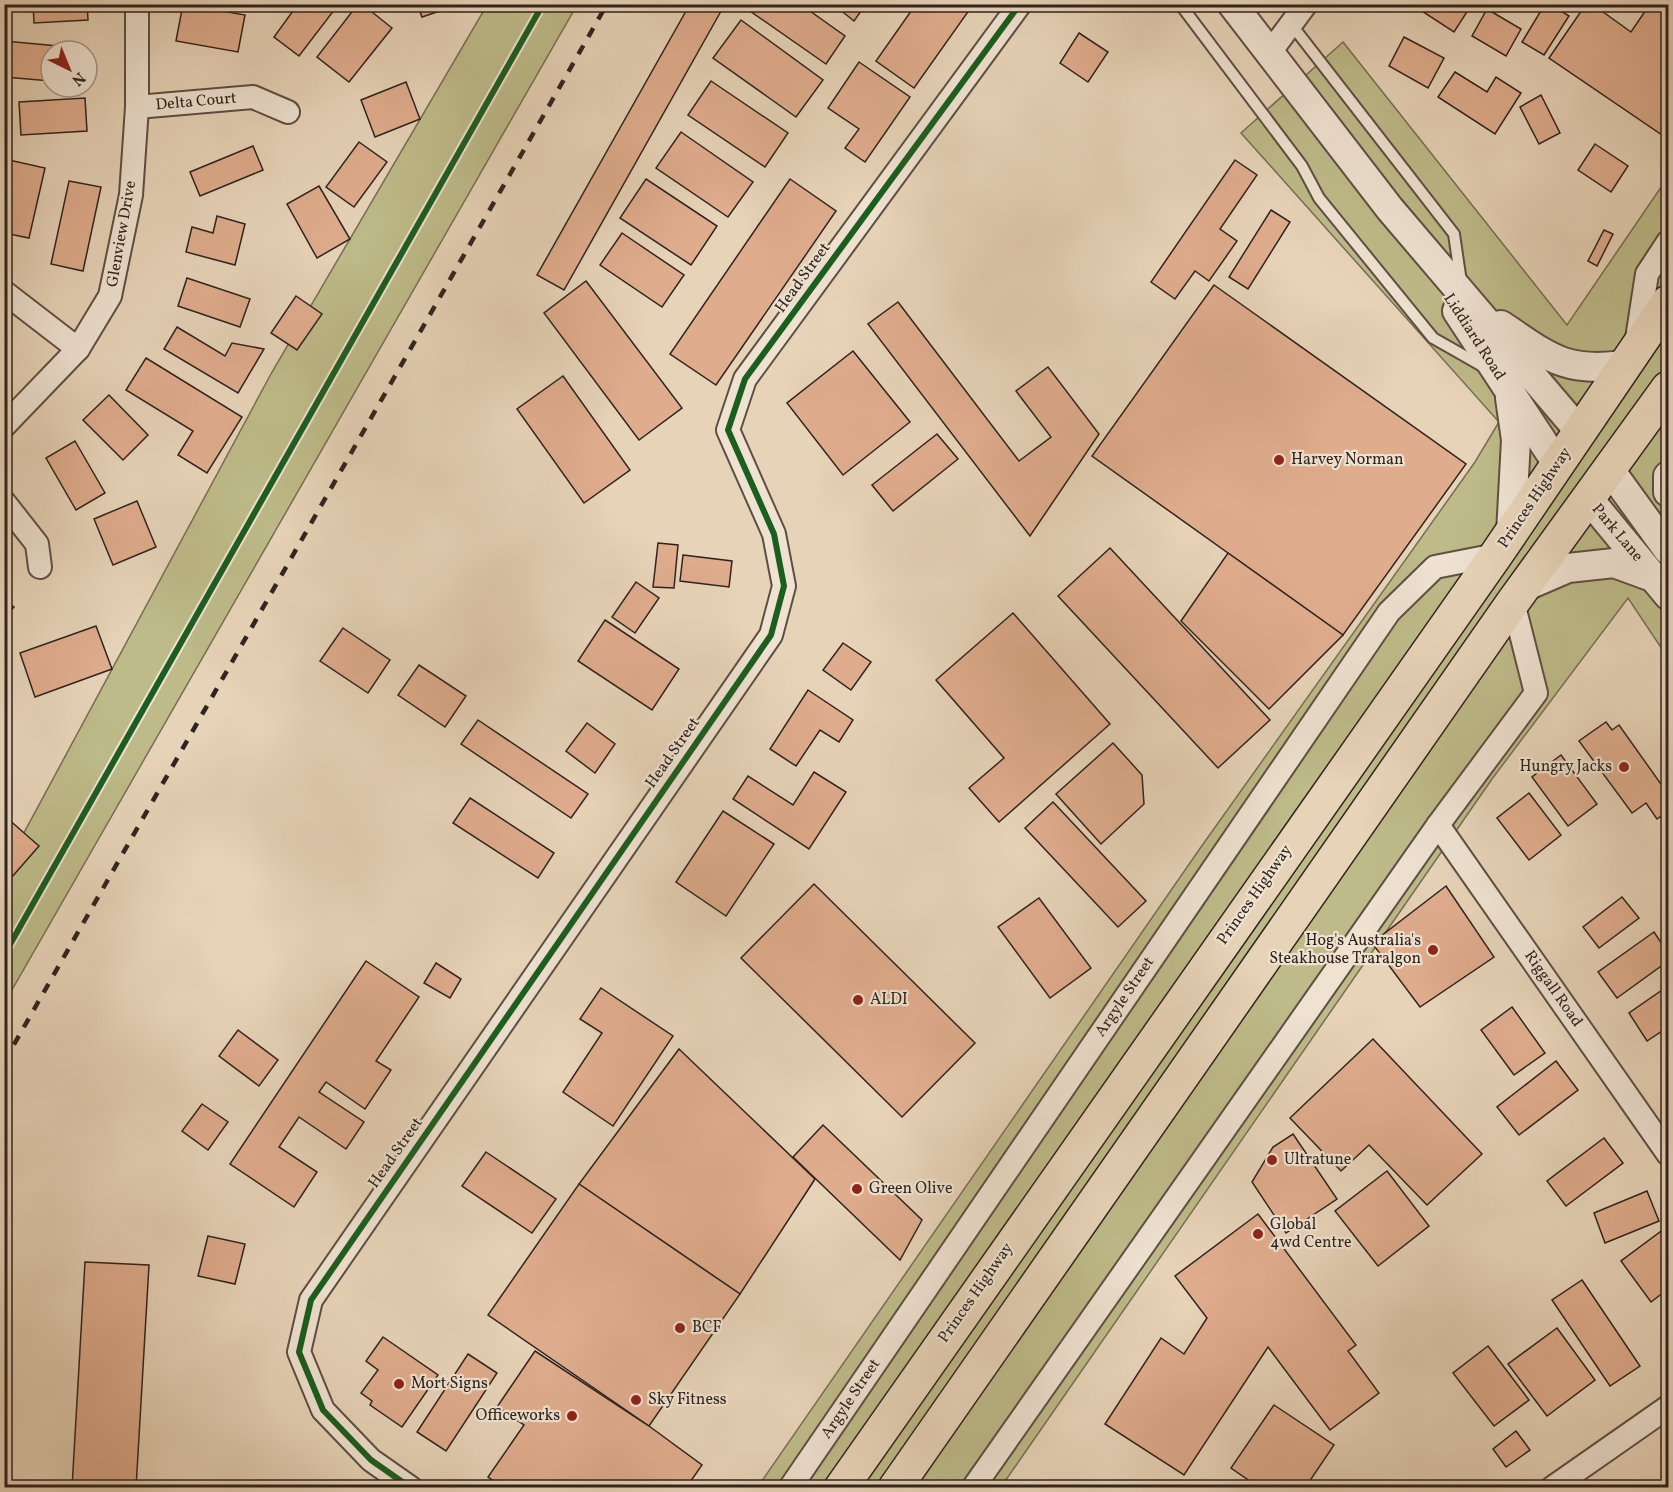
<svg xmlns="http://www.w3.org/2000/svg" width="1673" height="1492" font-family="Vollkorn,serif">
	<rect width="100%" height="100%" fill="#e7d3b8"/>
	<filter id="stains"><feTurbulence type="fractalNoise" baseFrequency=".00333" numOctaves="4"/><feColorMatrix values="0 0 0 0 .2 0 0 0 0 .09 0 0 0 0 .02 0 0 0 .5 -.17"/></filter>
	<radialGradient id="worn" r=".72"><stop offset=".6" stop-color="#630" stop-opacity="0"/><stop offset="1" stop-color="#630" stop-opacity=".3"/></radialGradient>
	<!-- green -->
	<g fill="#beba89" stroke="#776e54" stroke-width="1.5">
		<path d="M487,5H577L5,1002V868L272,372Z"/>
		<path d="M1343,42L1567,325L1668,177V658L1628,598L1492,779L1001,1487L757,1488L1201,847L1475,462L1499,422L1241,133Z"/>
	</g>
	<!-- building -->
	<g fill="#dfac8d" stroke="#30231e" stroke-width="1.5">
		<path d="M33,4H87L88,20L34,23Z"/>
		<path d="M183,4L245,15L238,52L176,41Z"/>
		<path d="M298,4L338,5L299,56L274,37Z"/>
		<path d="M358,4H362L392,28L349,82L317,57Z"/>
		<path d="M417,4H442L443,10L422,17Z"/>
		<path d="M690,4H725L564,290L537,275Z"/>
		<path d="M750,4H800L845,36L826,64L747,9Z"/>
		<path d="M833,4H866L854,21Z"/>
		<path d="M916,4H964L970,9L914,88L876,61Z"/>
		<path d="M1411,4H1472L1454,32Z"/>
		<path d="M1545,4H1550L1569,16L1544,55L1522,42Z"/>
		<path d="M1586,4H1592L1631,32L1650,4H1668V139L1549,58Z"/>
		<path d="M1487,9L1521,29L1506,56L1472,36Z"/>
		<path d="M741,20L823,80L796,117L713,58Z"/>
		<path d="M1079,33L1108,52L1088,82L1060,63Z"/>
		<path d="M1404,37L1444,58L1428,88L1389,66Z"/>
		<path d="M4,41L69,47V51H51V81L4,77Z"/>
		<path d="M859,62L910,97L865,162L845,148L859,129L828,108Z"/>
		<path d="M1455,72L1487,92L1496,77L1521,93L1495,134L1438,97Z"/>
		<path d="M711,81L788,133L765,167L688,115Z"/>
		<path d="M406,82L420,119L375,137L361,100Z"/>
		<path d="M1541,95L1560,133L1539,144L1520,107Z"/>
		<path d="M85,98L87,131L21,135L19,102Z"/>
		<path d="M681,132L753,182L728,217L656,168Z"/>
		<path d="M359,142L387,162L354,207L326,187Z"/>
		<path d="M1595,144L1628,166L1611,192L1578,170Z"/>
		<path d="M253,146L263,170L200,196L190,172Z"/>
		<path d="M9,160L45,168L29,238L4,233V182Z"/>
		<path d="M1235,160L1257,175L1220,229L1237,241L1209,281L1195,271L1175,299L1151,282Z"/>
		<path d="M646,179L717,226L691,265L620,218Z"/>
		<path d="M790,179L836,211L716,385L670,354Z"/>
		<path d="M69,181L101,187L83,271L51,264Z"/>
		<path d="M319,186L350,239L317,258L287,204Z"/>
		<path d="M1271,210L1290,222L1248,289L1229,277Z"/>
		<path d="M217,216L245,224L235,265L186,252L192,227L213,233Z"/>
		<path d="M1604,230L1613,234L1597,266L1588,261Z"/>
		<path d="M622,233L684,275L662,307L600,265Z"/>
		<path d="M187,278L250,299L240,327L178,306Z"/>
		<path d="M586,281L682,408L639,440L544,313Z"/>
		<path d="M1214,285L1466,464L1343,635L1092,456Z"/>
		<path d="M296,296L322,314L297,350L271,333Z"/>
		<path d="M898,302L1019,461L1051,437L1016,391L1048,367L1099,434L1030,536L868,324Z"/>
		<path d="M177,327L225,356L232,343L264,349L238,393L164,349Z"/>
		<path d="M853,351L910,422L843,475L787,403Z"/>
		<path d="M146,358L242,417L207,473L178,455L193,431L126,390Z"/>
		<path d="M563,376L630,470L584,503L517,409Z"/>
		<path d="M109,395L148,435L123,460L83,420Z"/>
		<path d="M937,434L958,459L893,511L872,485Z"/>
		<path d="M75,441L105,493L76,510L46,458Z"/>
		<path d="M137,501L156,547L113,565L94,519Z"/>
		<path d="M658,543L678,545L674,588L653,587Z"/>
		<path d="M1110,548L1270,720L1218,768L1058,596Z"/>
		<path d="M1228,553L1343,635L1269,709L1181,621Z"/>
		<path d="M683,555L732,561L729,587L680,581Z"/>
		<path d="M636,582L659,598L635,633L612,617Z"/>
		<path d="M4,599L14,607L4,617Z"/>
		<path d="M1013,613L1110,724L999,822L969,788L1004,758L936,680Z"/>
		<path d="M605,620L679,669L652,710L578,661Z"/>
		<path d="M96,626L112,669L35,697L20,653Z"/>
		<path d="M343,628L390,660L368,693L320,661Z"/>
		<path d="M843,643L871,662L851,690L823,670Z"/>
		<path d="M419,665L466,696L445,727L398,695Z"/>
		<path d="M808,690L853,720L839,742L820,730L796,766L770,749Z"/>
		<path d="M478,720L588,794L571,818L461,744Z"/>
		<path d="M1606,722L1612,730L1619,725L1668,794V811L1657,819L1646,803L1632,813L1579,741Z"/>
		<path d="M587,723L615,744L595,773L566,751Z"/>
		<path d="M1113,743L1142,775L1144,804L1101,844L1056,794Z"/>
		<path d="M1561,755L1597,804L1568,826L1532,777Z"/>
		<path d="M814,772L846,792L809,849L733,799L748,776L793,805Z"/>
		<path d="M1529,793L1561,835L1529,860L1497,818Z"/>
		<path d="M470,798L554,853L538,878L453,823Z"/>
		<path d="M1053,802L1146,901L1118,927L1025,828Z"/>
		<path d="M723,811L774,844L726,916L676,882Z"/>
		<path d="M7,818L39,846L4,886V821Z"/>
		<path d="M814,884L975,1043L902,1117L741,958Z"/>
		<path d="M1446,886L1494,957L1420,1007L1372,943Z"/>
		<path d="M1622,897L1639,918L1599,948L1583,927Z"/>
		<path d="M1039,898L1091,968L1050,998L998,927Z"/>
		<path d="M1654,932L1668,953V961L1617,998L1598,972Z"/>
		<path d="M366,961L419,997L376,1061L391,1070L365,1109L326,1082L319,1092L364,1122L346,1149L299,1117L279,1147L317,1172L294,1207L230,1164Z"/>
		<path d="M436,963L461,979L450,998L424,983Z"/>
		<path d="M1668,986V1027L1647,1041L1629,1013Z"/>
		<path d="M601,988L673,1036L613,1126L563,1092L602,1033L580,1019Z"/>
		<path d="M1512,1007L1545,1053L1514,1075L1481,1030Z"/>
		<path d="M238,1030L278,1060L259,1086L219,1056Z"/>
		<path d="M1373,1039L1482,1154L1427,1205L1369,1145L1341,1171L1290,1118Z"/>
		<path d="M679,1049L815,1179L740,1294L579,1184Z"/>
		<path d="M1556,1061L1578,1090L1519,1135L1497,1107Z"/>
		<path d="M202,1104L228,1122L208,1150L182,1131Z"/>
		<path d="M823,1125L922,1220L900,1260L793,1157Z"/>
		<path d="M1293,1134L1337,1199L1286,1233L1252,1182L1273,1147Z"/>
		<path d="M1604,1138L1623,1163L1566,1206L1547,1181Z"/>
		<path d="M486,1152L556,1199L532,1233L462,1186Z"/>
		<path d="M1387,1171L1429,1226L1378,1266L1335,1211Z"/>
		<path d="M579,1184L740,1294L649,1426L488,1315Z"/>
		<path d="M1647,1191L1659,1221L1605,1243L1594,1213Z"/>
		<path d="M1258,1214L1356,1345L1348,1351L1379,1393L1330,1430L1268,1347L1184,1475L1105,1424L1161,1338L1184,1354L1207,1318L1175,1276Z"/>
		<path d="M1668,1226V1289L1651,1302L1621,1261Z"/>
		<path d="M208,1236L245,1244L235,1284L198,1276Z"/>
		<path d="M85,1262L149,1265L136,1488H72Z"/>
		<path d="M1582,1280L1640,1366L1610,1386L1552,1300Z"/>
		<path d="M1557,1328L1595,1380L1547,1416L1508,1364Z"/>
		<path d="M383,1337L438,1375L402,1427L370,1405L372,1401L361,1393L378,1370L366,1361Z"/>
		<path d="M1488,1346L1529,1400L1494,1426L1453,1373Z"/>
		<path d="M535,1351L649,1426L702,1465L686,1488H504L488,1477L524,1425L497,1407Z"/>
		<path d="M468,1354L497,1373L446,1451L417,1432Z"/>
		<path d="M1274,1405L1334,1445L1305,1488H1260L1231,1468Z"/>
		<path d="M1516,1431L1530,1450L1506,1467L1493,1449Z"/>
	</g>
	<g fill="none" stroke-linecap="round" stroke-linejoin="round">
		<!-- service casing -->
		<g stroke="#5e4f44" stroke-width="14">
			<g id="service">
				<path d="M1180,4L1302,166L1319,198L1433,338L1484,367"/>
				<path d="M1291,24L1454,234L1461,282"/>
			</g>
		</g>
		<!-- minor casing -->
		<g stroke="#5e4f44" stroke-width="26">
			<g id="minor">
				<path d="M1268,55L1306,4"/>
				<path d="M137,107L253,97L288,112"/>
				<path d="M4,292L78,349"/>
				<path d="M1636,345L1647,274L1668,242"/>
				<path d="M4,426L78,349L110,296L131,195L137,107V4"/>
				<path d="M4,502L37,544L40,567"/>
				<path d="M1438,825L1668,1154"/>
				<path d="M411,1488L371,1460L323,1410L299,1352L311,1300L771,635L784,586L774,534L728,430L745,379L1020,4"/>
				<path d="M790,1488L1389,612L1435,567L1496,555"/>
				<path d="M973,1488L1438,825L1536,693L1513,602"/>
				<path d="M1552,1488L1668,1407"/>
			</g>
		</g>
		<!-- tertiary casing -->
		<g stroke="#5e4f44" stroke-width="32">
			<g id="tertiary">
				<path d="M1232,4L1390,209L1580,432"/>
				<path d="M1457,311L1558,465"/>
				<path d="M1501,325C1549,357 1564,373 1624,365"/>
				<path d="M1510,398L1516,440L1511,533"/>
				<path d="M1610,470L1668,550"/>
				<path d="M1668,476V492"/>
				<path d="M1588,498L1668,595"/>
				<path d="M1524,587L1568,568L1614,563L1655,578"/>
			</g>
		</g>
		<!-- trunk casing -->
		<g stroke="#30231e" stroke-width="36">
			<g id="trunk">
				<path d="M841,1488L1496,555L1668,302"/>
				<path d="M895,1488L1513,602L1668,388"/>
			</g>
		</g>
		<!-- service -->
		<use href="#service" stroke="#efe2d1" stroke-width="10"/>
		<!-- minor -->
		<use href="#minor" stroke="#efe2d1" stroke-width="22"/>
		<!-- tertiary -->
		<use href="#tertiary" stroke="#efe2d1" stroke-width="28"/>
		<!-- trunk -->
		<use href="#trunk" stroke="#e7d3b8" stroke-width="33"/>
		<!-- rail -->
		<path stroke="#30231e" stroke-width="4.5" stroke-dasharray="10 10" stroke-linecap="butt" d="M4,1062L607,4"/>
		<!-- cycleway casing -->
		<g stroke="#efe2d1" stroke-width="10">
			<g id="cycleway">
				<path d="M4,955L543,4"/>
				<path d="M411,1488L371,1460L323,1410L299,1352L311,1300L771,635L784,586L774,534L728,430L745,379L1020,4"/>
			</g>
		</g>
		<!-- cycleway -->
		<use href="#cycleway" stroke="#1b5e20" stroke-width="6"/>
	</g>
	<!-- markers -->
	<g fill="#8f2418" stroke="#efe2d1" stroke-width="2">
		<circle cx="1279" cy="460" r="6"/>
		<circle cx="1624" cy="767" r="6"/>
		<circle cx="1433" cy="950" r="6"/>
		<circle cx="858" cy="1000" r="6"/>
		<circle cx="1272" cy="1160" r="6"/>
		<circle cx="857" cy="1189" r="6"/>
		<circle cx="1258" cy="1234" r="6"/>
		<circle cx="680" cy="1328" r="6"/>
		<circle cx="399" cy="1384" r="6"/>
		<circle cx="636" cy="1400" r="6"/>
		<circle cx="572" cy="1416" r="6"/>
	</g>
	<g text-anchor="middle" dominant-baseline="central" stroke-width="4.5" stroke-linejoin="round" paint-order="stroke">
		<!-- street labels -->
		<g font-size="16" fill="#30231e" stroke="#efe2d1">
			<text transform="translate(196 102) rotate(-5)">Delta Court</text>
			<text transform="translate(122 234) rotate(-80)">Glenview Drive</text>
			<text transform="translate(803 278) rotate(-54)">Head Street</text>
			<text transform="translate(1474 337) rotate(57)">Liddiard Road</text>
			<text transform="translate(1535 498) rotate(-56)">Princes Highway</text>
			<text transform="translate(1617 533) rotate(50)">Park Lane</text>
			<text transform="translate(673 753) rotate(-55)">Head Street</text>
			<text transform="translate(1255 895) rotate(-55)">Princes Highway</text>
			<text transform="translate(1553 989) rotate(55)">Riggall Road</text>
			<text transform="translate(1125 997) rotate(-56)">Argyle Street</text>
			<text transform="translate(396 1153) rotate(-55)">Head Street</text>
			<text transform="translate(976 1293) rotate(-55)">Princes Highway</text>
			<text transform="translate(851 1399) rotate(-56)">Argyle Street</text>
		</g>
		<!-- poi labels -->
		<g font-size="16" fill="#30231e" stroke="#efe2d1" text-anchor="start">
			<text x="1291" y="460">Harvey Norman</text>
			<text x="1612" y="767" text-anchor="end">Hungry Jacks</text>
			<text x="1421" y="941" text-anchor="end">Hog's Australia's<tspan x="1421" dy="18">Steakhouse Traralgon</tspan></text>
			<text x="870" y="1000">ALDI</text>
			<text x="1284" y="1160">Ultratune</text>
			<text x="869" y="1189">Green Olive</text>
			<text x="1270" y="1225">Global<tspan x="1270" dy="18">4wd Centre</tspan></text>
			<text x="692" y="1328">BCF</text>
			<text x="411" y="1384">Mort Signs</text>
			<text x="648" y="1400">Sky Fitness</text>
			<text x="560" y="1416" text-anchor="end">Officeworks</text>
		</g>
	</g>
	<!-- margin -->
	<rect width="1673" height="1492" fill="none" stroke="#e7d3b8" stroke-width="24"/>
	<rect x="6" y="6" width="1661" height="1480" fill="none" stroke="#30231e" stroke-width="3"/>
	<rect x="12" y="12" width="1649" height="1468" fill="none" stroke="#30231e" stroke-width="1.5"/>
	<!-- north arrow -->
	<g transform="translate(69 69) rotate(137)"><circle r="28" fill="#efe2d1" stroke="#a39689" stroke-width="1.5"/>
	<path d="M0-4.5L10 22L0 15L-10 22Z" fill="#8f2418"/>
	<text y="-9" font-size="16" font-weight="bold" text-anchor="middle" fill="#30231e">N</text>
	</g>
	<rect width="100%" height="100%" filter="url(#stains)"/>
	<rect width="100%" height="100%" fill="url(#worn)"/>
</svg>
